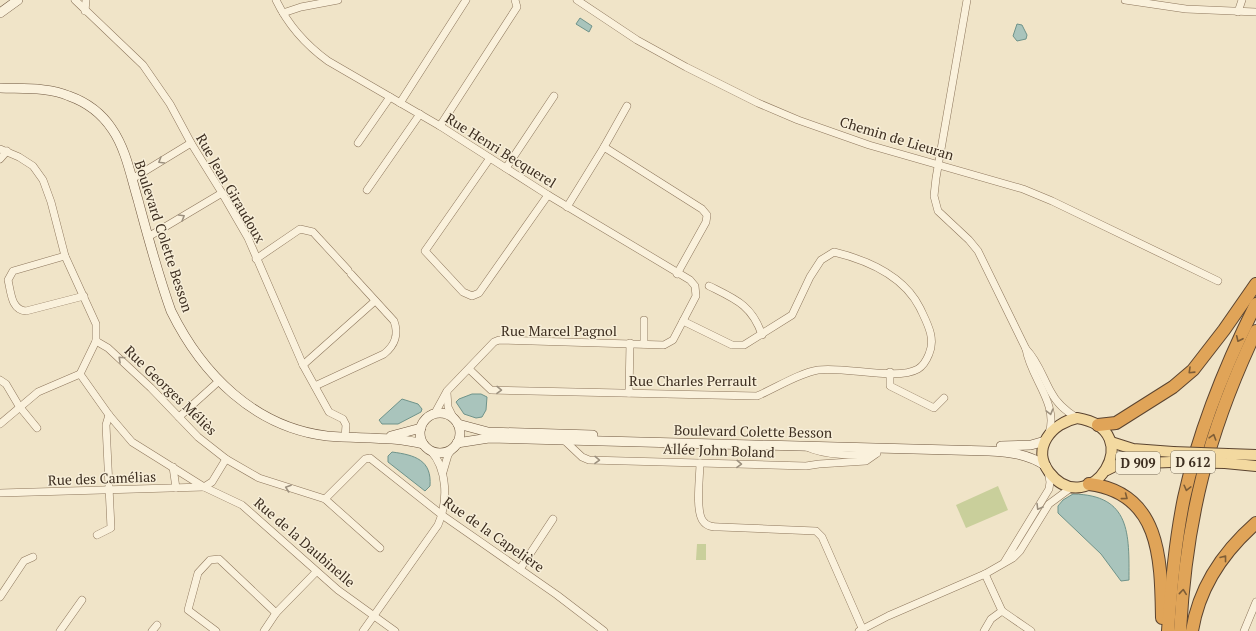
<svg xmlns="http://www.w3.org/2000/svg" width="1256" height="631" font-family="'PT Serif',serif">
	<rect width="100%" height="100%" fill="#f0e4c8"/>
	<!-- green -->
	<g fill="#c9cf9b">
		<path d="M998,486L1008,510L966,528L956,505Z"/>
		<path d="M697,544H706V560H696Z"/>
	</g>
	<!-- water -->
	<g fill="#a9c4bc" stroke="#6f938a">
		<path d="M580,18L592,26L589,32L576,24Z"/>
		<path d="M1017,24L1022,25L1027,35L1026,39L1017,41L1013,36Z"/>
		<path d="M472,394H481L487,397L486,410L482,417L476,418L464,414L456,402L459,399Z"/>
		<path d="M402,399L418,404L422,409L421,412L398,424H382L379,420Z"/>
		<path d="M392,452C415,455 432,460 430,486L425,491L388,462V456Z"/>
		<path d="M1073,494C1131,495 1129,534 1129,580L1121,581L1101,554L1058,513V506L1063,500Z"/>
	</g>
	<g fill="none" stroke-linecap="round" stroke-linejoin="round">
		<!-- street casing -->
		<g stroke="#8d765c" stroke-width="8">
			<g id="street">
				<path d="M75,0L143,65L170,104L191,143L222,193L248,238L303,365L329,412L343,419L346,425L345,437"/>
				<path d="M276,0C288,25 306,45 328,61L440,126L548,195L690,280L695,286L696,296L673,340L664,345L499,340L494,342L447,391L435,413"/>
				<path d="M577,0L637,40L686,67L758,103L798,120L869,145L1023,189L1052,201L1218,281"/>
				<path d="M967,0L936,178L934,196L938,211L969,240L978,251L1026,349C1030,377 1059,404 1049,433"/>
				<path d="M1125,0L1186,9L1256,12"/>
				<path d="M85,11L86,0"/>
				<path d="M1238,12L1242,0"/>
				<path d="M283,13L301,7L338,0"/>
				<path d="M400,103L466,0"/>
				<path d="M440,126L517,7L515,0"/>
				<path d="M358,143L390,97"/>
				<path d="M604,147L627,106"/>
				<path d="M0,149L19,157L33,166L43,180L51,202L65,256L96,324V341L80,374L109,415L132,442L204,487L242,505L338,590L395,631"/>
				<path d="M490,158L425,251L463,292L472,296L479,293L548,195"/>
				<path d="M0,159L7,151"/>
				<path d="M506,168L554,96"/>
				<path d="M132,179L191,143"/>
				<path d="M367,190L420,114"/>
				<path d="M567,207L604,147L702,209L707,215L706,222L677,274"/>
				<path d="M148,237L222,193"/>
				<path d="M65,256L13,271L8,280C11,292 11,310 26,311L84,296"/>
				<path d="M256,259L300,229L313,232L348,270"/>
				<path d="M709,286C735,299 752,305 762,335"/>
				<path d="M96,341L108,348L151,388L198,437L226,459L259,478L325,499L380,548"/>
				<path d="M644,344V320"/>
				<path d="M1026,349C1038,361 1043,378 1051,392C1057,404 1066,411 1077,418"/>
				<path d="M303,365L375,301"/>
				<path d="M469,369L491,390L757,396C776,388 799,373 818,370C845,366 897,381 918,369C923,366 927,359 929,354C936,338 927,323 920,308C904,276 867,260 834,252L821,260L810,277L792,315L744,345H732L683,321"/>
				<path d="M890,372V386L934,408L944,398"/>
				<path d="M0,380L6,384L19,406L37,428"/>
				<path d="M315,386L384,354C395,345 399,335 394,321L351,274"/>
				<path d="M447,393L448,407L454,419"/>
				<path d="M629,393L630,343"/>
				<path d="M179,417L219,381"/>
				<path d="M0,424L38,392L80,374"/>
				<path d="M565,441L582,457L589,460L806,466L819,464L866,461L876,454"/>
				<path d="M807,447C823,455 860,457 877,453"/>
				<path d="M700,463C700,476 695,511 703,521C707,527 714,527 720,527L816,531L822,537L862,628"/>
				<path d="M173,467L176,488"/>
				<path d="M443,472L448,455L453,448"/>
				<path d="M0,493L204,487L212,482L226,459"/>
				<path d="M325,499L365,459L370,458L442,515L557,595L604,631"/>
				<path d="M97,535L111,528L106,425L109,415"/>
				<path d="M1005,561L1049,489L1050,482L1048,471"/>
				<path d="M520,569L553,519"/>
				<path d="M0,597L24,561L33,557"/>
				<path d="M1002,611L1031,631"/>
				<path d="M60,631L82,600"/>
				<path d="M152,631L157,625"/>
				<path d="M216,631L188,610L198,573L210,560L219,559L276,613"/>
				<path d="M264,631L276,613L316,572"/>
				<path d="M363,631L438,525C448,502 448,469 430,450"/>
				<path d="M859,631L888,616L985,574L1013,558L1020,551L1049,504L1072,487"/>
				<path d="M984,631L991,619L1002,611L985,574"/>
				<path d="M1244,631L1256,602"/>
			</g>
		</g>
		<!-- secondary casing -->
		<g stroke="#6f573f" stroke-width="10">
			<g id="secondary">
				<path d="M0,13L18,0"/>
				<path d="M0,88C22,89 48,87 69,96C86,102 102,114 112,129C126,149 131,177 138,200C148,237 158,275 171,311C202,374 254,427 327,436C360,439 391,436 423,444"/>
				<circle cx="440" cy="433" r="20"/>
				<path d="M458,424L488,432L593,435"/>
				<path d="M391,436L421,428"/>
				<path d="M457,443L489,438L989,451C1010,452 1028,454 1046,466"/>
				<path d="M1001,446L1031,445L1045,441"/>
			</g>
		</g>
		<!-- primary casing -->
		<g stroke="#5b4430" stroke-width="12">
			<g id="primary">
				<path d="M1077,418C1151,430 1089,524 1049,472C1031,448 1052,423 1077,418Z"/>
				<path d="M1111,442L1133,449L1173,452"/>
				<path d="M1228,454L1256,455"/>
				<path d="M1225,463L1256,466"/>
				<path d="M1107,470L1119,464L1171,462"/>
			</g>
		</g>
		<!-- highway casing -->
		<g stroke="#5b4430" stroke-width="14">
			<g id="highway">
				<path d="M1098,425L1116,423L1173,387L1193,370L1224,330L1256,284"/>
				<path d="M1089,484C1161,493 1161,560 1162,618"/>
				<path d="M1168,631C1171,586 1175,542 1184,498C1199,430 1225,366 1256,304"/>
				<path d="M1180,631C1186,519 1208,432 1256,331"/>
				<path d="M1192,631C1199,587 1223,552 1256,523"/>
			</g>
		</g>
		<!-- street -->
		<use href="#street" stroke="#faf1dc" stroke-width="7"/>
		<!-- secondary -->
		<use href="#secondary" stroke="#faf1dc" stroke-width="9"/>
		<!-- primary -->
		<use href="#primary" stroke="#f3d9a0" stroke-width="10"/>
		<!-- highway -->
		<use href="#highway" stroke="#e0a458" stroke-width="12"/>
		<!-- primary-bridge casing -->
		<g stroke="#5b4430" stroke-width="12" stroke-linecap="butt">
			<g id="primary-bridge">
				<path d="M1173,452L1228,454"/>
				<path d="M1171,462L1225,463"/>
			</g>
		</g>
		<!-- primary-bridge -->
		<use href="#primary-bridge" stroke="#f3d9a0" stroke-width="10"/>
	</g>
	<!-- one-way arrows -->
	<defs><path id="oneway-chevron" d="M-2-3.5L2.5 0L-2 3.5" fill="none" stroke-width="1.6" stroke-linecap="round" stroke-linejoin="round"/></defs>
	<g stroke="#9c907e">
		<use href="#oneway-chevron" transform="translate(161 161) rotate(149)"/>
		<use href="#oneway-chevron" transform="translate(182 217) rotate(-31)"/>
		<use href="#oneway-chevron" transform="translate(121 359) rotate(-137)"/>
		<use href="#oneway-chevron" transform="translate(499 390) rotate(1)"/>
		<use href="#oneway-chevron" transform="translate(1050 412) rotate(75)"/>
		<use href="#oneway-chevron" transform="translate(597 460) rotate(1)"/>
		<use href="#oneway-chevron" transform="translate(739 464) rotate(2)"/>
		<use href="#oneway-chevron" transform="translate(288 488) rotate(-161)"/>
		<use href="#oneway-chevron" transform="translate(1039 507) rotate(121)"/>
	</g>
	<g stroke="#7e5d36">
		<use href="#oneway-chevron" transform="translate(1239 339) rotate(115)"/>
		<use href="#oneway-chevron" transform="translate(1191 371) rotate(136)"/>
		<use href="#oneway-chevron" transform="translate(1213 437) rotate(-73)"/>
		<use href="#oneway-chevron" transform="translate(1187 488) rotate(104)"/>
		<use href="#oneway-chevron" transform="translate(1125 497) rotate(37)"/>
		<use href="#oneway-chevron" transform="translate(1224 558) rotate(-52)"/>
		<use href="#oneway-chevron" transform="translate(1183 592) rotate(-84)"/>
	</g>
	<g text-anchor="middle" dominant-baseline="central" stroke-width="3" stroke-linejoin="round" paint-order="stroke">
		<!-- shield labels -->
		<g fill="#f7eed8" stroke="#756857" stroke-width="1">
			<rect x="1171" y="451" width="44" height="22" rx="3"/>
			<rect x="1116" y="452" width="44" height="22" rx="3"/>
		</g>
		<g font-size="13" font-weight="bold" fill="#3d2e20">
			<text x="1193" y="462">D 612</text>
			<text x="1138" y="463">D 909</text>
		</g>
		<!-- street labels -->
		<g font-size="14" fill="#3d2e20" stroke="#f7eed8">
			<text transform="translate(897 138) rotate(17)">Chemin de Lieuran</text>
			<text transform="translate(501 150) rotate(32)">Rue Henri Becquerel</text>
			<text transform="translate(231 188) rotate(60)">Rue Jean Giraudoux</text>
			<text transform="translate(164 236) rotate(72)">Boulevard Colette Besson</text>
			<text x="559" y="330">Rue Marcel Pagnol</text>
			<text x="693" y="380">Rue Charles Perrault</text>
			<text transform="translate(171 390) rotate(44)">Rue Georges Méliès</text>
			<text transform="translate(753 431) rotate(1)">Boulevard Colette Besson</text>
			<text transform="translate(719 450) rotate(2)">Allée John Boland</text>
			<text transform="translate(102 478) rotate(-2)">Rue des Camélias</text>
			<text transform="translate(494 534) rotate(35)">Rue de la Capelière</text>
			<text transform="translate(305 542) rotate(41)">Rue de la Daubinelle</text>
		</g>
	</g>
</svg>
